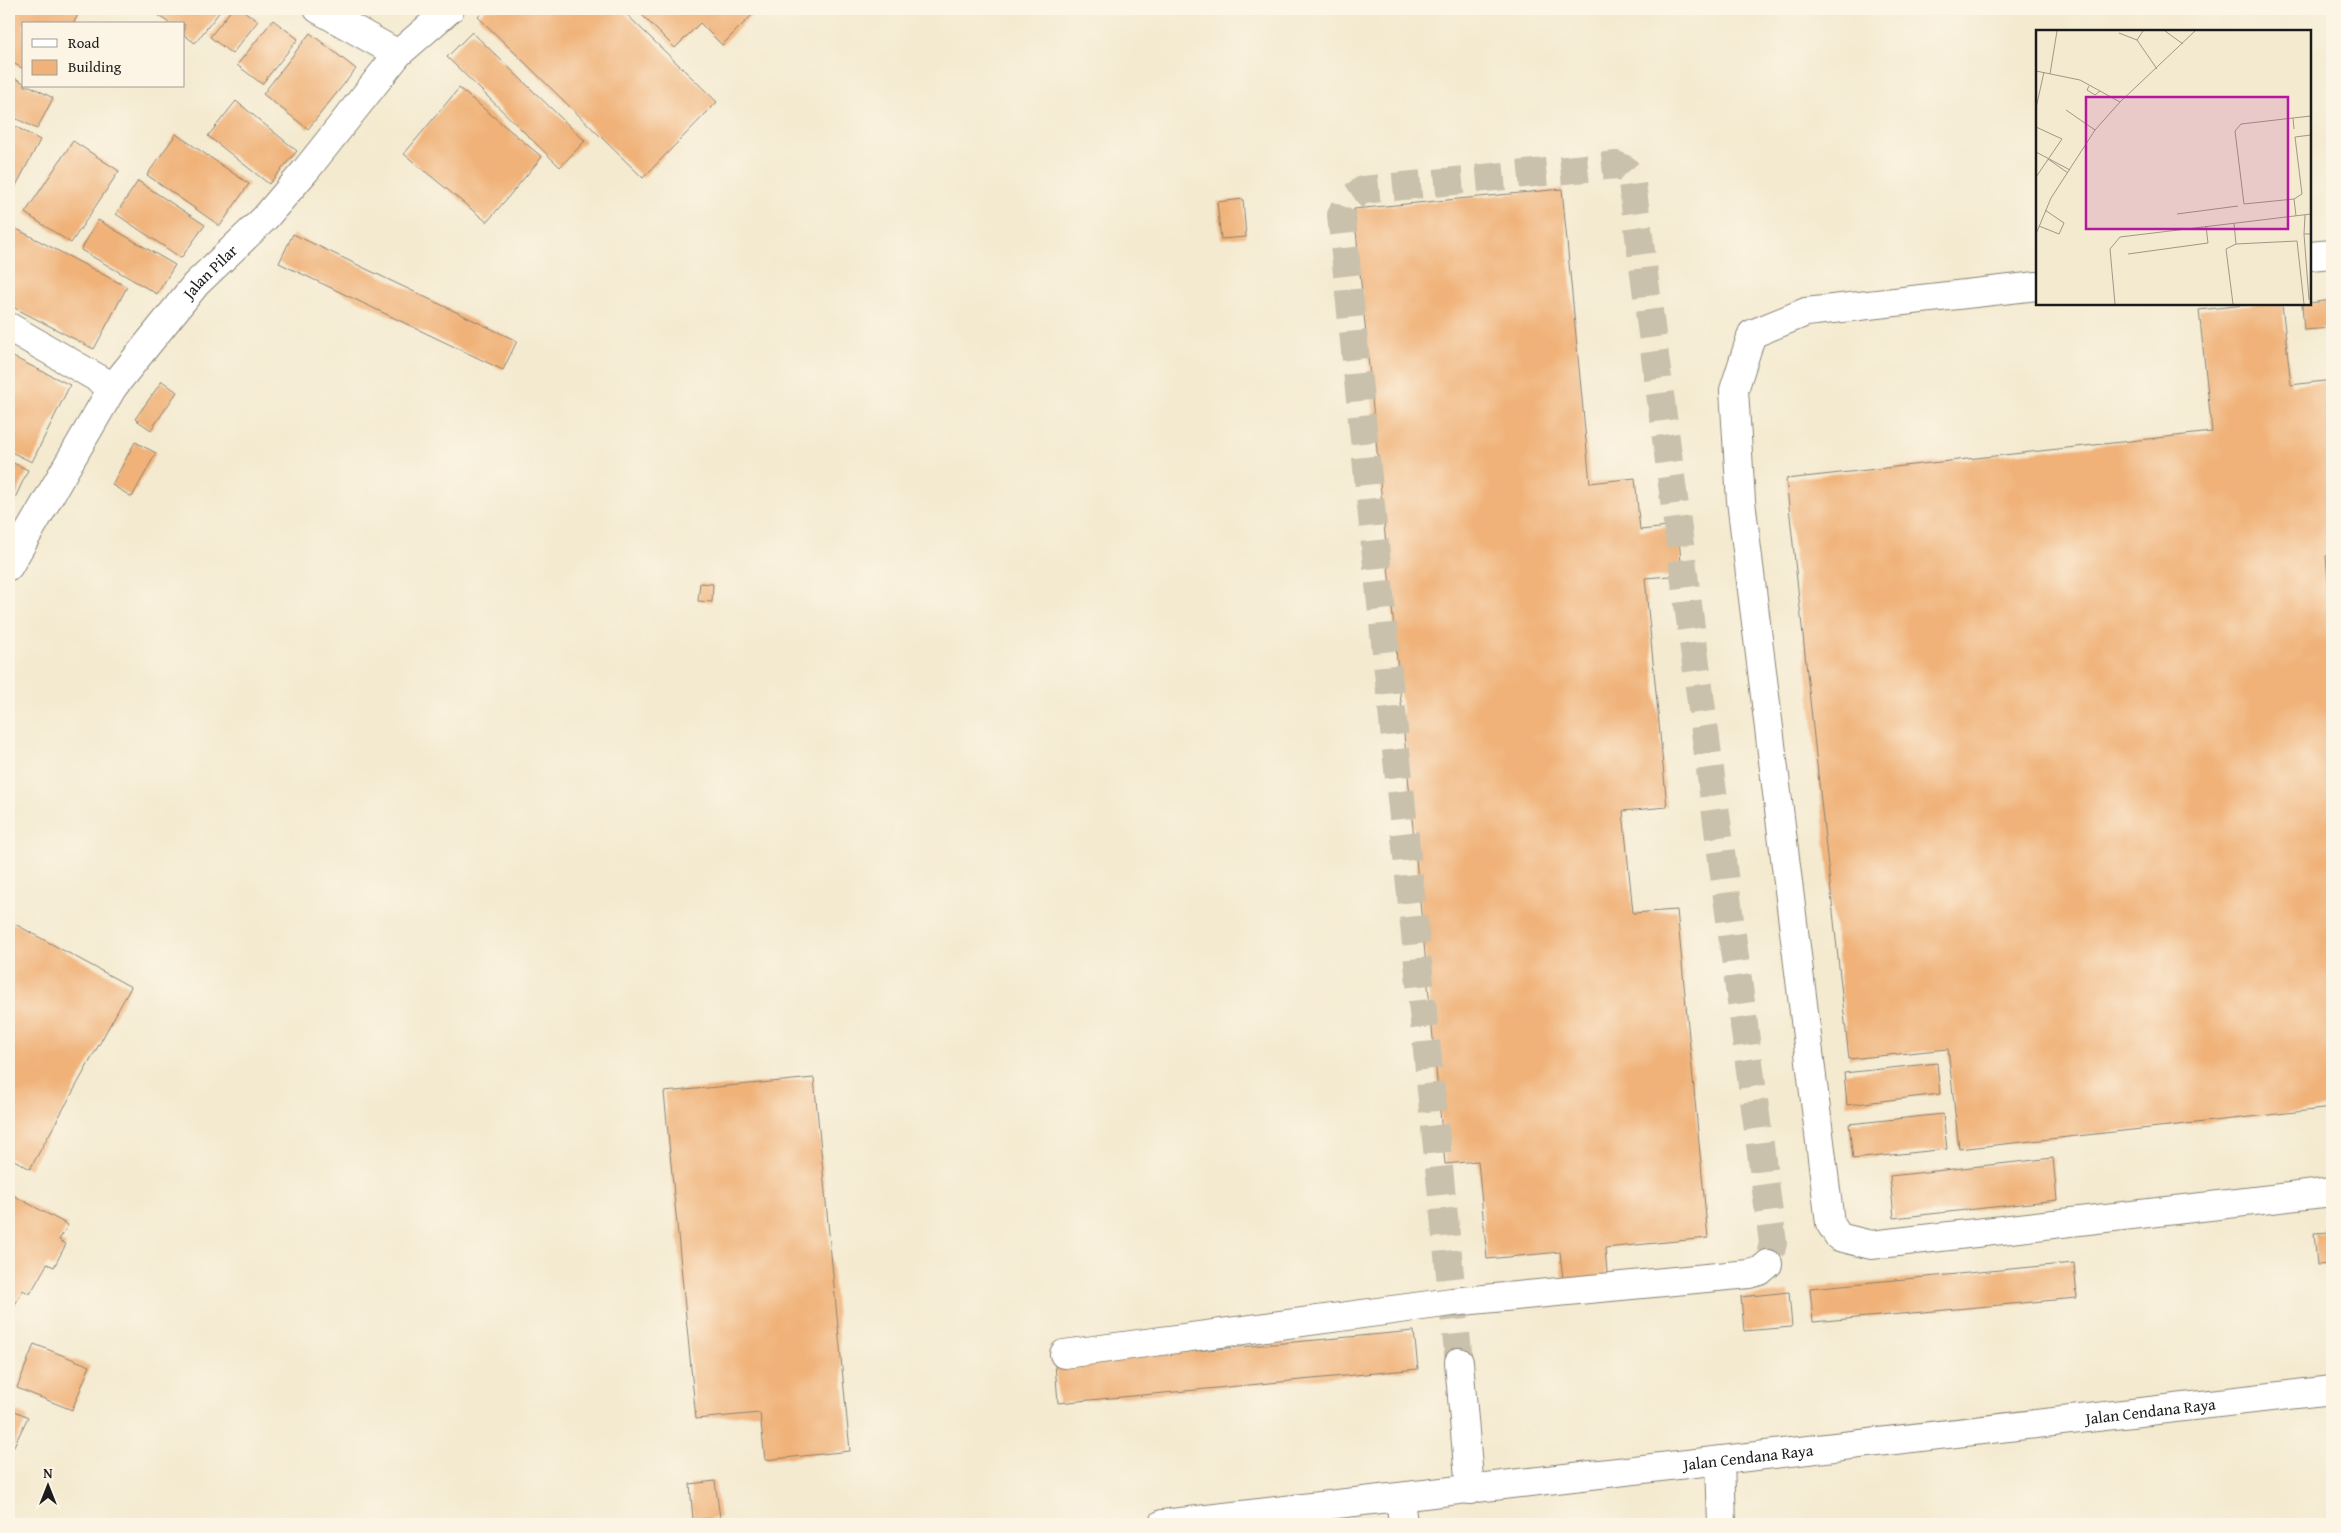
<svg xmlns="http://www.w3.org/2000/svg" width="2341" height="1533" font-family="'Gentium Book Plus',serif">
	<rect width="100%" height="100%" fill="#fcf5e5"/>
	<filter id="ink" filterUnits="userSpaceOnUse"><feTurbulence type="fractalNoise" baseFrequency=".02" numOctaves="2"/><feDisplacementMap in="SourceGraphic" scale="10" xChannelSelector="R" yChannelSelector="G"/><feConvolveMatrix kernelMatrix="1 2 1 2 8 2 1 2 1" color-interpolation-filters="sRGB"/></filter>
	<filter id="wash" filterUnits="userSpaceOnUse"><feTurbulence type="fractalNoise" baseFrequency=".0096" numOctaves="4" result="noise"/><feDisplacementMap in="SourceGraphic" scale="20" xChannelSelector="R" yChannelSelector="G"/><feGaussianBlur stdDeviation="1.12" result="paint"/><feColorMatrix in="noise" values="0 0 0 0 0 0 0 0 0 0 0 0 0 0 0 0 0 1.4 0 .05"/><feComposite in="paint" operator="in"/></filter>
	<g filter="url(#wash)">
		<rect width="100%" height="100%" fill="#f4ead0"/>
		<g id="blocks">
			<!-- building -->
			<g fill="#f0b279">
				<path d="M9,9H81L73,24H24V69L9,61Z"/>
				<path d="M151,9H222L195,43L184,35V24H170Z"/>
				<path d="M232,9H241L258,21L232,54L210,37Z"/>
				<path d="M486,9H621L717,102L643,178L478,17Z"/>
				<path d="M636,9H748L753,14L722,45L700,23L675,48Z"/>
				<path d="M273,20L298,39L262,84L237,65Z"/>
				<path d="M472,32L585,141L560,167L447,57Z"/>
				<path d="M310,33L356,69L308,129L263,94Z"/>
				<path d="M9,75L24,83V86H30L53,98L37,129L9,115Z"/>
				<path d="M459,88L542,157L487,222L404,154Z"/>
				<path d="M236,101L297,151L269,184L208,136Z"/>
				<path d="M9,123L40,140L9,199Z"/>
				<path d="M176,134L249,184L220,226L147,175Z"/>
				<path d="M73,141L119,171L71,243L25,213Z"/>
				<path d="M138,181L205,225L181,258L116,214Z"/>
				<path d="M1562,189L1590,483L1635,478L1640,530L1678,526L1682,575L1645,578L1667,807L1623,811L1633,913L1677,910L1708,1238L1605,1248L1608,1284L1564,1288L1560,1252L1487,1259L1478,1161L1445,1164L1354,209Z"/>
				<path d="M1243,199L1246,237L1221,239L1217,202Z"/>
				<path d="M98,220L175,265L157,294L81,250Z"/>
				<path d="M9,225L127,287L94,349L9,305Z"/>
				<path d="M293,234L517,341L503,370L279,263Z"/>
				<path d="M2332,300V328L2304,330L2302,304Z"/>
				<path d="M2254,304H2282L2291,385L2332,380V555L2326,556L2330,605H2332V1108L1959,1149L1948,1049L1849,1059L1786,479L2212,432L2199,310Z"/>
				<path d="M9,355L70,385L32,462L9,451Z"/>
				<path d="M162,381L177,392L151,430L135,419Z"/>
				<path d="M135,442L156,453L132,497L112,485Z"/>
				<path d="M9,461L28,470L9,511Z"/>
				<path d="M700,583L713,584L712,602L698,601Z"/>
				<path d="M13,923L131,987L30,1169L9,1157V930Z"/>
				<path d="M1937,1063L1940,1094L1847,1105L1844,1073Z"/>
				<path d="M814,1078L850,1451L765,1460L760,1413L696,1419L664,1092Z"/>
				<path d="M1943,1114L1947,1149L1853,1159L1849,1124Z"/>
				<path d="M2053,1158L2057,1200L1894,1218L1890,1176Z"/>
				<path d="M9,1193L68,1225L59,1240L66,1244L54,1267L47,1264L30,1294L23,1290L13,1308L9,1306Z"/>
				<path d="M2332,1232V1264L2317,1265L2314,1233Z"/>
				<path d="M2074,1263L2077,1298L1813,1322L1810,1288Z"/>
				<path d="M1789,1292L1792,1327L1744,1331L1741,1297Z"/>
				<path d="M1414,1331L1418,1369L1058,1403L1055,1364Z"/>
				<path d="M34,1344L90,1366L72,1410L17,1388Z"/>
				<path d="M9,1408L28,1417L9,1456Z"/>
				<path d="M715,1481L720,1518L693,1520L690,1484Z"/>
			</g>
		</g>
	</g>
	<g filter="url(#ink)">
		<use href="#blocks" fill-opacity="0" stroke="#888376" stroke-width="1"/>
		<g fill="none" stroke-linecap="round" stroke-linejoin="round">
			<!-- minor-tunnel -->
			<path stroke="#c9c1ac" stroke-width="28" stroke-dasharray="28 14" stroke-linecap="butt" d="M1459,1362L1341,215L1347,201L1363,190L1616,165L1625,169L1631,176L1773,1243L1768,1264"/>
			<!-- minor casing -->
			<g stroke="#888376" stroke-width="30">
				<g id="minor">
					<path d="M318,9L398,54"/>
					<path d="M2310,256L2332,254"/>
					<path d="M2037,286L1806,312L1752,334L1734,390L1741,501L1830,1223L1839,1237L1871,1245L2332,1192"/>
					<path d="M9,327L113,387"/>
					<path id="s1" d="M9,566L113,387L196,284L265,218L306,170L398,54L450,9"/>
					<path d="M1064,1354L1452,1302L1749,1274L1760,1271L1768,1264"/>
					<path d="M1459,1362L1470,1490"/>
					<path d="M1720,1461L1722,1524"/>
					<path d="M1400,1498L1403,1524"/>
					<path id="s2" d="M1163,1524L2332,1390"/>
				</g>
			</g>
			<!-- minor -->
			<use href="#minor" stroke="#fff" stroke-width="28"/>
		</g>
	</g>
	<g text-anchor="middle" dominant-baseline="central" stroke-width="5" stroke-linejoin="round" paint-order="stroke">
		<!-- street labels -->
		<g font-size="16" fill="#1c1c1c" stroke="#fcf5e5">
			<text stroke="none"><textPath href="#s1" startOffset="358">Jalan Pilar</textPath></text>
			<text stroke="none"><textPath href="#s2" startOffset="994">Jalan Cendana Raya</textPath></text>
			<text stroke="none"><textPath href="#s2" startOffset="589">Jalan Cendana Raya</textPath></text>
		</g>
	</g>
	<!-- overview -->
	<g transform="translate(2036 30)">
		<rect width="275" height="275" fill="#f4ead0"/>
		<path fill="none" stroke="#9e9888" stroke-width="1" d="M107,1L101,10L121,39M129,1L147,14M83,3L101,10M0,41L44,50L84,72M14,44L21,1M53,56L51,60L59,65L64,61M0,78L8,42M30,80L59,100M257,88L275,86M0,97L26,109L0,147M0,122L34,140M12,129L32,143M258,169L208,174L199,101L205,94L257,88L258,99M141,184L202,176M269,185L268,204H275M260,186L258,169L266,164L259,107L275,105M3,196L23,204L28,193L9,180M0,204L15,168L59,100L84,72L159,1M268,204L273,270M200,214L261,211L268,274M92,224L172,213L170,196M79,274L74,219L84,207L275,184M197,274L190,219L200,214L198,193"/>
		<path fill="#b5179e" fill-opacity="0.15" stroke="#b5179e" stroke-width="2.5" d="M50,67H252V199H50Z"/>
		<rect width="275" height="275" fill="none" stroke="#1c1c1c" stroke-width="2.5"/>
	</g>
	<!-- margin -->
	<rect width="2341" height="1533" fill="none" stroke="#fcf5e5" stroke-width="30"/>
	<!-- legend -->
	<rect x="22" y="22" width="162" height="65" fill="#fcf5e5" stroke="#a29e95"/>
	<rect x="32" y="39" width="25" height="8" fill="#ffffff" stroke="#a29e95"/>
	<text x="68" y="48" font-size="15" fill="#1c1c1c">Road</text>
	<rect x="32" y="60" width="25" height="15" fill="#f0b279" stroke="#a29e95"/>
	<text x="68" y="72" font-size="15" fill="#1c1c1c">Building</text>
	<!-- north arrow -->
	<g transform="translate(48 1486)" stroke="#fcf5e5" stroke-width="4" paint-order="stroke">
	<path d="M0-4L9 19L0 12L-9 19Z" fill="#1c1c1c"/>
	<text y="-8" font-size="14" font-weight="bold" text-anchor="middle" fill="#1c1c1c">N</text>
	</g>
</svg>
